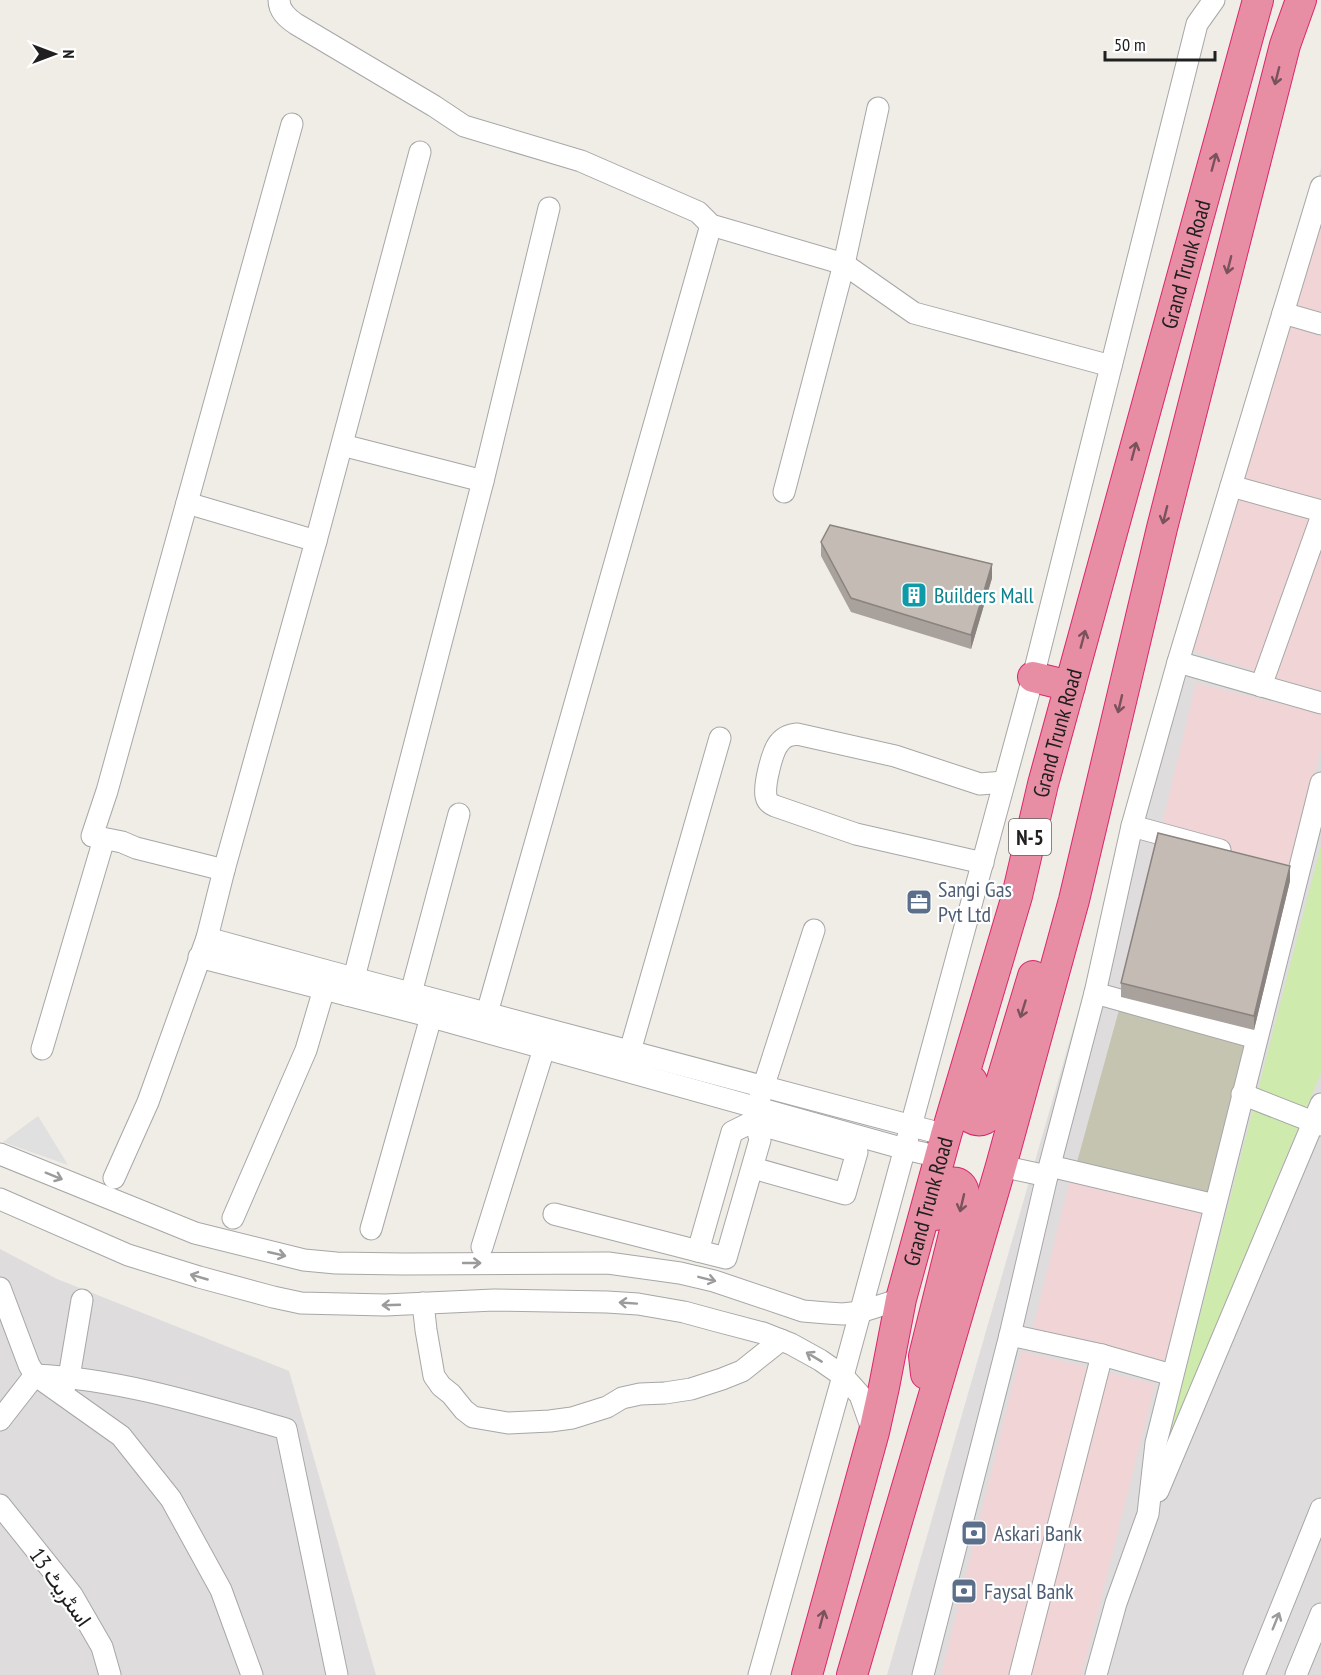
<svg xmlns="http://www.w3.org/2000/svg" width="1321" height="1675" font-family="'PT Sans Narrow',Vazirmatn,sans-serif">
	<rect width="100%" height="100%" fill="#f0ece6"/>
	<!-- residential -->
	<g fill="#dedcdd">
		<path d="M1321,168V1675H887Z"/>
		<path d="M0,1249L57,1279L289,1371L376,1675H0Z"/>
	</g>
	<!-- commercial -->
	<g fill="#f1d5d6">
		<path d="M1321,212V692L1193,651Z"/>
		<path d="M1196,683L1321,714V748L1292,866L1160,833Z"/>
		<path d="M1070,1179L1203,1211L1166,1361L1033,1328Z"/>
		<path d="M1021,1351L1155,1384L1082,1675H941Z"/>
	</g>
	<!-- construction -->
	<path fill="#c5c4b1" d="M1119,1010L1252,1043L1208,1198L1077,1162Z"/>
	<!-- grass -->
	<path fill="#ceeaac" d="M1321,845V1073L1168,1440Z"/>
	<!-- parking -->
	<path fill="#e0e0e0" d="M38,1116L68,1165L3,1142Z"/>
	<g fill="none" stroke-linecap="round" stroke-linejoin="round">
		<!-- minor casing -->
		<g stroke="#a7a7a7" stroke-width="23">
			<g id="minor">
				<path d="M279,0C279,11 287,18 296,24L434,106L464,126L581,161L698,212L711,225L844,264L914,313L1111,366"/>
				<path d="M1283,313L1321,324"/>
				<path d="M342,445L483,481"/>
				<path d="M1231,486L1321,511"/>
				<path d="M784,492L844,264L878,108"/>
				<path d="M187,503L316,541"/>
				<path d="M1178,662L1321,703"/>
				<path d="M1261,686L1321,518"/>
				<path d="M1132,826L1220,850"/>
				<path d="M983,863L856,834L775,806C770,804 767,802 766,796C764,785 772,750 780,742C785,736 790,735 797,734L895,756L980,784L1004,782"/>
				<path d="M224,870L136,848L122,842L92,836L107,791L292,124"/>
				<path d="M207,938L331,972L946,1135"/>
				<path d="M199,957L425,1015L905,1149L940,1157"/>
				<path d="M411,993L459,814"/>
				<path d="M1095,993L1256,1038"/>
				<path d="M347,995L356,970L483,481L549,208"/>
				<path d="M487,1013L711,225"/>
				<path d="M42,1049L104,839"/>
				<path d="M630,1051L720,738"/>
				<path d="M1242,1094L1321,1125"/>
				<path d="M752,1122L757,1128L760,1140L726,1258L698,1251L732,1132L752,1122L814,930"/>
				<path d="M0,1154L195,1233L304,1260L336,1263L403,1264L608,1263L680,1273L714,1281L803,1311L827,1313L843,1314L860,1312L901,1299"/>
				<path d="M1001,1166L1047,1176"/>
				<path d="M1050,1166L1215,1205"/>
				<path d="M753,1168L845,1194L857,1152L771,1128H757"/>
				<path d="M114,1178L148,1102L207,938L224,870L316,541L420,152"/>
				<path d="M0,1199L128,1255L199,1277L273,1297L301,1303L385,1305L494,1300L607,1302L638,1304L684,1312L717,1321L763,1333L791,1344L820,1360L843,1376L860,1395L873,1432"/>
				<path d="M554,1214L698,1251"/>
				<path d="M233,1218L306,1050L324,989L329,976"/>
				<path d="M371,1229L435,1003"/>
				<path d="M482,1247L548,1036"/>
				<path d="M0,1288L29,1365L35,1375L121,1436L171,1499L221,1590L252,1675"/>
				<path d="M423,1303L426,1330L434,1376L441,1386L451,1394L464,1410L473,1417L508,1423L550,1421L572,1418L607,1407L622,1398L640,1394L665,1393L691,1389L722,1379L742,1371L781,1340"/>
				<path d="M1010,1335L1102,1355L1172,1375"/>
				<path d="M35,1375C121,1379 203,1405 286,1429L337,1675"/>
				<path d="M64,1388L69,1377L82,1300"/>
				<path d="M0,1420L35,1375"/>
				<path d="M1158,1491L1321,1104"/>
				<path d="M0,1505L72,1595L102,1647L110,1675"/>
				<path d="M759,1675L843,1376L1033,677L1197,24L1214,0"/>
				<path d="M923,1675L1010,1335L1047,1176L1095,993L1132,826L1178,662L1321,187"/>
				<path d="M1020,1675L1102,1355"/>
				<path d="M1096,1675L1116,1603L1148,1514L1156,1443L1321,783"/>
				<path d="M1254,1675L1321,1509"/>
				<path d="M1296,1675L1321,1614"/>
			</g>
		</g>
		<!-- highway casing -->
		<g stroke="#db266e" stroke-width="32">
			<g id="highway">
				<path d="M1033,677L1070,686"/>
				<path d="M972,1081L966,1106L968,1116C981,1125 989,1119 994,1106L1033,976"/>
				<path d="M926,1374L924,1356L964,1194C963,1181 950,1178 943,1190C939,1196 937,1207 935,1215"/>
				<path id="s1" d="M807,1675L874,1432L884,1387L901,1299L946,1135L1017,896L1043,784L1258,0"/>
				<path d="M852,1675L1001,1166L1074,900L1162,528L1285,45L1301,0"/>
			</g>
		</g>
		<!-- minor -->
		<use href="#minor" stroke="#fff" stroke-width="21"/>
		<!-- highway -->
		<use href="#highway" stroke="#e78ea4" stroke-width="30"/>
	</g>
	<!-- wall -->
	<g fill="#a9a19c">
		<path d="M821,542L992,578L971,649L851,612L821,556Z"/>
		<path d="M1290,881L1254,1030L1121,997V983Z"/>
	</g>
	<!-- shaded-wall -->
	<g fill="#8a837f">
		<path d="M992,564V578L971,649V635Z"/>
		<path d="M1290,866V881L1254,1030V1016Z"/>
	</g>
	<!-- building -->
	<g fill="#c5bbb5" stroke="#8a837f" stroke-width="1.5">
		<path d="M830,525L992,564L971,635L851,598L821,542Z"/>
		<path d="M1158,833L1290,866L1254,1016L1121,983Z"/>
	</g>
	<!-- one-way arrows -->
	<defs><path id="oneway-shaft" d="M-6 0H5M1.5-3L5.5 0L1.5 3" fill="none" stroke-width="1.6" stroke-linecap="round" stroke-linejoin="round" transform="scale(1.5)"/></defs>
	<g stroke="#7a525b">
		<use href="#oneway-shaft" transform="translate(1277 76) rotate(104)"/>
		<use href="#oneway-shaft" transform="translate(1214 162) rotate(-75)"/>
		<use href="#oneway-shaft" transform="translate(1229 265) rotate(104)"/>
		<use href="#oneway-shaft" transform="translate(1134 451) rotate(-75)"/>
		<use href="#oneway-shaft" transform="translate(1165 515) rotate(104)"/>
		<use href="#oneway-shaft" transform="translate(1083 639) rotate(-75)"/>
		<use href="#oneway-shaft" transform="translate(1120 704) rotate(103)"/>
		<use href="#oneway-shaft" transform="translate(1023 1009) rotate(107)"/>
		<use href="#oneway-shaft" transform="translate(962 1203) rotate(103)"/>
		<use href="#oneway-shaft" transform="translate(822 1619) rotate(-75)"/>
	</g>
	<g stroke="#9b9b9b">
		<use href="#oneway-shaft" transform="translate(54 1176) rotate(22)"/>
		<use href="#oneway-shaft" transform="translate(277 1254) rotate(13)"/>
		<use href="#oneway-shaft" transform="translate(472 1263)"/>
		<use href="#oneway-shaft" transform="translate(199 1277) rotate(-164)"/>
		<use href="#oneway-shaft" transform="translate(707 1279) rotate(14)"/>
		<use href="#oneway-shaft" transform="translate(628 1303) rotate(-176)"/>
		<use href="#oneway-shaft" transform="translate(391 1305) rotate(178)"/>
		<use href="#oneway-shaft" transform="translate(814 1357) rotate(-149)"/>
		<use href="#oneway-shaft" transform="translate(1276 1621) rotate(-68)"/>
	</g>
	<!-- icons -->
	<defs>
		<g id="building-square" transform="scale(1.35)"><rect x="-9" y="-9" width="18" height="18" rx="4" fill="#0f9aa8" stroke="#fff"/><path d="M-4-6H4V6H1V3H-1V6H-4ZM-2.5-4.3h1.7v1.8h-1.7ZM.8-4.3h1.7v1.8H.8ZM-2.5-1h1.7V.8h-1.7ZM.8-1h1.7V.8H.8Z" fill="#fff"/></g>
		<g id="office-square" transform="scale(1.35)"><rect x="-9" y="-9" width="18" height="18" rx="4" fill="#5c6f8a" stroke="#fff"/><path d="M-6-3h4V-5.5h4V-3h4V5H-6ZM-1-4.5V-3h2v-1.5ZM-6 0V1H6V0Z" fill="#fff"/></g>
		<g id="bank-square" transform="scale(1.35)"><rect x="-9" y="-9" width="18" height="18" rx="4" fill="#5c6f8a" stroke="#fff"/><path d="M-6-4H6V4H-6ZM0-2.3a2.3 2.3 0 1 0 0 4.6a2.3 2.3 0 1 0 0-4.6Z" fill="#fff"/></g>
	</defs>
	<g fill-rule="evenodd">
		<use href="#building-square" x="914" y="595"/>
		<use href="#office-square" x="919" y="902"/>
		<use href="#bank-square" x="974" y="1533"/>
		<use href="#bank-square" x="964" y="1591"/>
	</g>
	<g text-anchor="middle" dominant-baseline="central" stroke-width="4.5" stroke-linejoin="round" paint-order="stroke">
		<!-- shield labels -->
		<rect fill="#fff" stroke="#636363" stroke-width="1.5" x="1009" y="819" width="42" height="36" rx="4.5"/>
		<g font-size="21" font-weight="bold" fill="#202020">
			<text x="1030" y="837">N-5</text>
		</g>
		<!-- street labels -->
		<g font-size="22" fill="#202020" stroke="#fff">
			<text stroke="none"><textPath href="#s1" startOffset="1461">Grand Trunk Road</textPath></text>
			<text stroke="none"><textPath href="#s1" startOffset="975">Grand Trunk Road</textPath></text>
			<text stroke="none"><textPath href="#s1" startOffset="489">Grand Trunk Road</textPath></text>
			<text transform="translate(61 1587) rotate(55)">اسٹریٹ 13</text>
		</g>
		<!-- culture labels -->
		<g font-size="22" fill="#0d838f" stroke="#fff" text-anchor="start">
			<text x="934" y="595">Builders Mall</text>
		</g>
		<!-- service labels -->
		<g font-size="22" fill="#4e5e75" stroke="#fff" text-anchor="start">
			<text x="938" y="889">Sangi Gas<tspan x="938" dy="25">Pvt Ltd</tspan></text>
			<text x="994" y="1533">Askari Bank</text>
			<text x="984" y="1591">Faysal Bank</text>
		</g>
	</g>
	<!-- north arrow -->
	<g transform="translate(54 54) rotate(90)" stroke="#ffffff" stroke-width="4.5" paint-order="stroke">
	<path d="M0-4.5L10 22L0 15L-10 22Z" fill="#202020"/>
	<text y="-9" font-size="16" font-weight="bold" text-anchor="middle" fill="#202020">N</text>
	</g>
	<!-- scale -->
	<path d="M1105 51v9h110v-9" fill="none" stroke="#202020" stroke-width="3"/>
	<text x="1114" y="51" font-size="18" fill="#202020" stroke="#ffffff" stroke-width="4.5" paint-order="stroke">50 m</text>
</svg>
